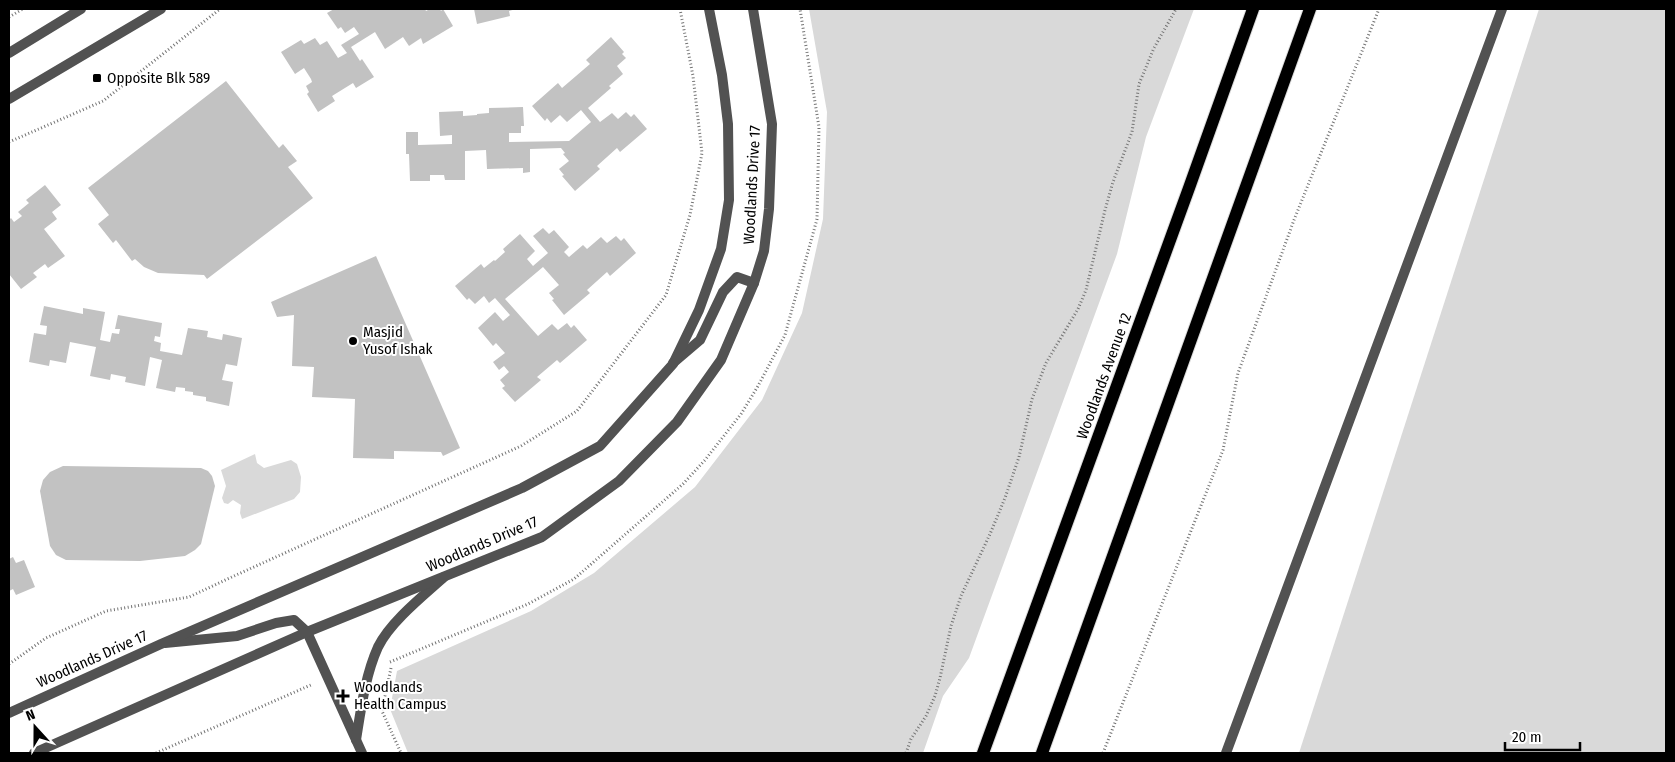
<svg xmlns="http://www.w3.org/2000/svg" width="1675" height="762" font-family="'Fira Sans Condensed',sans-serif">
	<rect width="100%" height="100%" fill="#fff"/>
	<!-- green -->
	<g fill="#d9d9d9">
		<path d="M809,9H1194L1146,137L1117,254L969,658L943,696L923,753H408L390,709L397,671L531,611L594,573L695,487L762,400L802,313L823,219L827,112Z"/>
		<path d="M1539,9H1666V753H1299Z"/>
		<path d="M255,454L257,463L264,468L291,460L297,464L301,477L300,492L294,499L242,519L240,513L241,505L233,500L228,504L224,503L222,498L226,486L221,470Z"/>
	</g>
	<!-- building -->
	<g fill="#c2c2c2">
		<path d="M334,9H425L426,11L430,9H440L441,11L443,9L453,26L423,44L421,38L409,46L403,37L385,49L375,32L351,47L360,61L362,59L374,77L356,88L353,83L332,96L335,101L318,112L307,94L309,92L306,86L312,82L311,79L304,68L295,74L281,52L301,40L304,44L315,38L320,45L327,41L338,58L347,53L341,45L359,34L354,27L345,33L341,27L338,29L327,13Z"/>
		<path d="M474,9H516L509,11L510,16L477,24Z"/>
		<path d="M611,37L624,52L622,54L626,58L617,66L623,74L609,86L611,88L588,108L600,122L612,113L618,119L626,112L631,117L634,114L647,129L620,152L617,148L597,166L600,169L575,191L562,176L564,175L559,169L569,161L563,154L565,153L561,148L530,149V172L523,173V168L487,169L486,150L465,151V180H445L444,175H430V181H410L409,154H406V132H418V145L452,144V135L440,136L439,112L463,111V116L477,115V114L489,113V108L523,107L524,126H521V133H509V142L569,141L591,122L581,110L567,122L560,115L551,123L547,118L545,121L532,106L558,83L562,88L590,64L586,60Z"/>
		<path d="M226,81L279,148L283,144L297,161L288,167L313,198L207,279L204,275L158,273L144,267L135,259L132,261L116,240L113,243L98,224L109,215L88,188Z"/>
		<path d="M45,185L61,205L52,212L57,219L44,229L65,256L48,268L45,264L33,273L37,277L21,289L9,274V220L11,218L14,222L22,216L18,212L29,203L26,200Z"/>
		<path d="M543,228L549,234L554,230L569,247L564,252L569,257L583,245L587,249L601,237L607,243L616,236L621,241L624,238L636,253L610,276L607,272L587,290L590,293L564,315L552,300L554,299L549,293L559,285L543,267L505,299L538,336L552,324L558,330L567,323L571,328L574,325L587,340L560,363L557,360L537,377L541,380L515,402L502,388L505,386L500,380L509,372L504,366L499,370L493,362L505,353L496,343L493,346L478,328L495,312L503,321L510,315L495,298L489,303L484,296L475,304L469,298L467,300L455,286L481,264L484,268L494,260L495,261L505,252L503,249L520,234L535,251L527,259L533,266L548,253L533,236Z"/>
		<path d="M376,256L460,448L443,456L441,452L394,451V459L353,458L355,399L312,397L314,367L292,366L294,315L277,317L271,302Z"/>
		<path d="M44,306L83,314V308L105,312L100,340L110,342L112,333L119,334L120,329H115L118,315L162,323L160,337L155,336L154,341L161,343L160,351L182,355L188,328L208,331L207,337L222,340L223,334L242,338L237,366L226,364L222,380L233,382L229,406L206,401V397L193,395V392L185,391V388L176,387L175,392L156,388L162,360L150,357L145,386L125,382L126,377L111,374L110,380L90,376L96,347L70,342L66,363L50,360L49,366L29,362L34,333L46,335L47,326L40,325Z"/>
		<path d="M63,466L201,468L208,471L212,476L215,486L201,544L195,550L185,556L140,561L66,560L56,555L50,546L40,491L43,480L50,472Z"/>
		<path d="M13,557L16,563L24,560L35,587L16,595L13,589L9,591V559Z"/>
	</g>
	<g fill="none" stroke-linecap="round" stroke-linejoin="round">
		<!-- primary casing -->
		<g stroke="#dbdbdb" stroke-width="14">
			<g id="primary">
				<path d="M983,753L1189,188L1253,9"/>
				<path d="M1042,753L1310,9"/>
			</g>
		</g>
		<!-- path -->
		<g stroke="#747474" stroke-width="3" stroke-dasharray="1 2.5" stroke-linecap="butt">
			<path d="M9,17L23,9"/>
			<path d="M9,142L103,101L220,9"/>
			<path d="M390,662L528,604L574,579L683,484L705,460L741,414L758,386L785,335L817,219L819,127L800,9"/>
			<path d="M9,664L46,638L106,611L189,597L234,576L521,446L577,411L666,295L690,215L702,153L693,76L680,9"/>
			<path d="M391,668L382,711L401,753"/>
			<path d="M156,753L313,684"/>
			<path d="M906,753L911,739L926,716L935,696L940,678L951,626L961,596L990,534L1005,498L1019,457L1032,399L1046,363L1078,309L1086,290L1105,210L1113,182L1132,132L1139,84L1154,48L1176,9"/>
			<path d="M1103,753L1223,450L1238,373L1294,220L1379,9"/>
		</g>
		<!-- service -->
		<g stroke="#525252" stroke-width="10">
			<path d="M673,363L700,340L723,292L737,277L754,283"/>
			<path d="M165,643L237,636L276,623L294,620L307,632L362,753"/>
			<path d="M356,740C361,709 365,676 378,647C390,622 424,595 444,577"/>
			<path d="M1226,753L1502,9"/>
		</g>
		<!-- minor -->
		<g stroke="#525252" stroke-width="10">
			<path d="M9,713L161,644L522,488L600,446L673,364L699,310L721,249L729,200L728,124L722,75L709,9"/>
			<path d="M34,753L307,632L542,537L619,481L677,422L721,360L754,283L764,251L769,209L772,124L753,9"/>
		</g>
		<!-- tertiary -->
		<g stroke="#525252" stroke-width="10">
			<path d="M9,53L81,9"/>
			<path d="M9,99L161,9"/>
		</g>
		<!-- primary -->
		<use href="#primary" stroke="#000" stroke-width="12"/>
	</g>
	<!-- markers -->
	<g fill="#000" stroke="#fff" stroke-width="2">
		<rect x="92" y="73" width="10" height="10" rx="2.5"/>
		<circle cx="353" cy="341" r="5"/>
		<path d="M340.5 688.5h5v5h5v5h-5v5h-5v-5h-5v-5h5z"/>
	</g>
	<g text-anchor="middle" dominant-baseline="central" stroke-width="4" stroke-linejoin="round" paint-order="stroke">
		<!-- poi labels -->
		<g font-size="15" fill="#000" stroke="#fff" text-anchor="start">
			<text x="107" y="78">Opposite Blk 589</text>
			<text x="363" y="332">Masjid<tspan x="363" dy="17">Yusof Ishak</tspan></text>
			<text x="354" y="687">Woodlands<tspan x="354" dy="17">Health Campus</tspan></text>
		</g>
		<!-- street labels -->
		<g font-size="15" fill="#000" stroke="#fff">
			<text transform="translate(752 185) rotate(-87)">Woodlands Drive 17</text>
			<text transform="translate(1104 376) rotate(-70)">Woodlands Avenue 12</text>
			<text transform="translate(482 544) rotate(-23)">Woodlands Drive 17</text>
			<text transform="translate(92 659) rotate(-24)">Woodlands Drive 17</text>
		</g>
	</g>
	<!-- border -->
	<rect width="1675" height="762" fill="none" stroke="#000000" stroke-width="20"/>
	<!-- north arrow -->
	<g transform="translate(35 727) rotate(339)" stroke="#ffffff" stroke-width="4" paint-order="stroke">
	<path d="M0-4L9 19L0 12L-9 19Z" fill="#000000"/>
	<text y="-8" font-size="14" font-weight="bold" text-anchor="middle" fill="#000000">N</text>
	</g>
	<!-- scale -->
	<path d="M1505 742v8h75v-8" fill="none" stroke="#000000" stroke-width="2.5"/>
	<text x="1512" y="742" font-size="15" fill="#000000" stroke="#ffffff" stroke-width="4" paint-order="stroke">20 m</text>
</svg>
